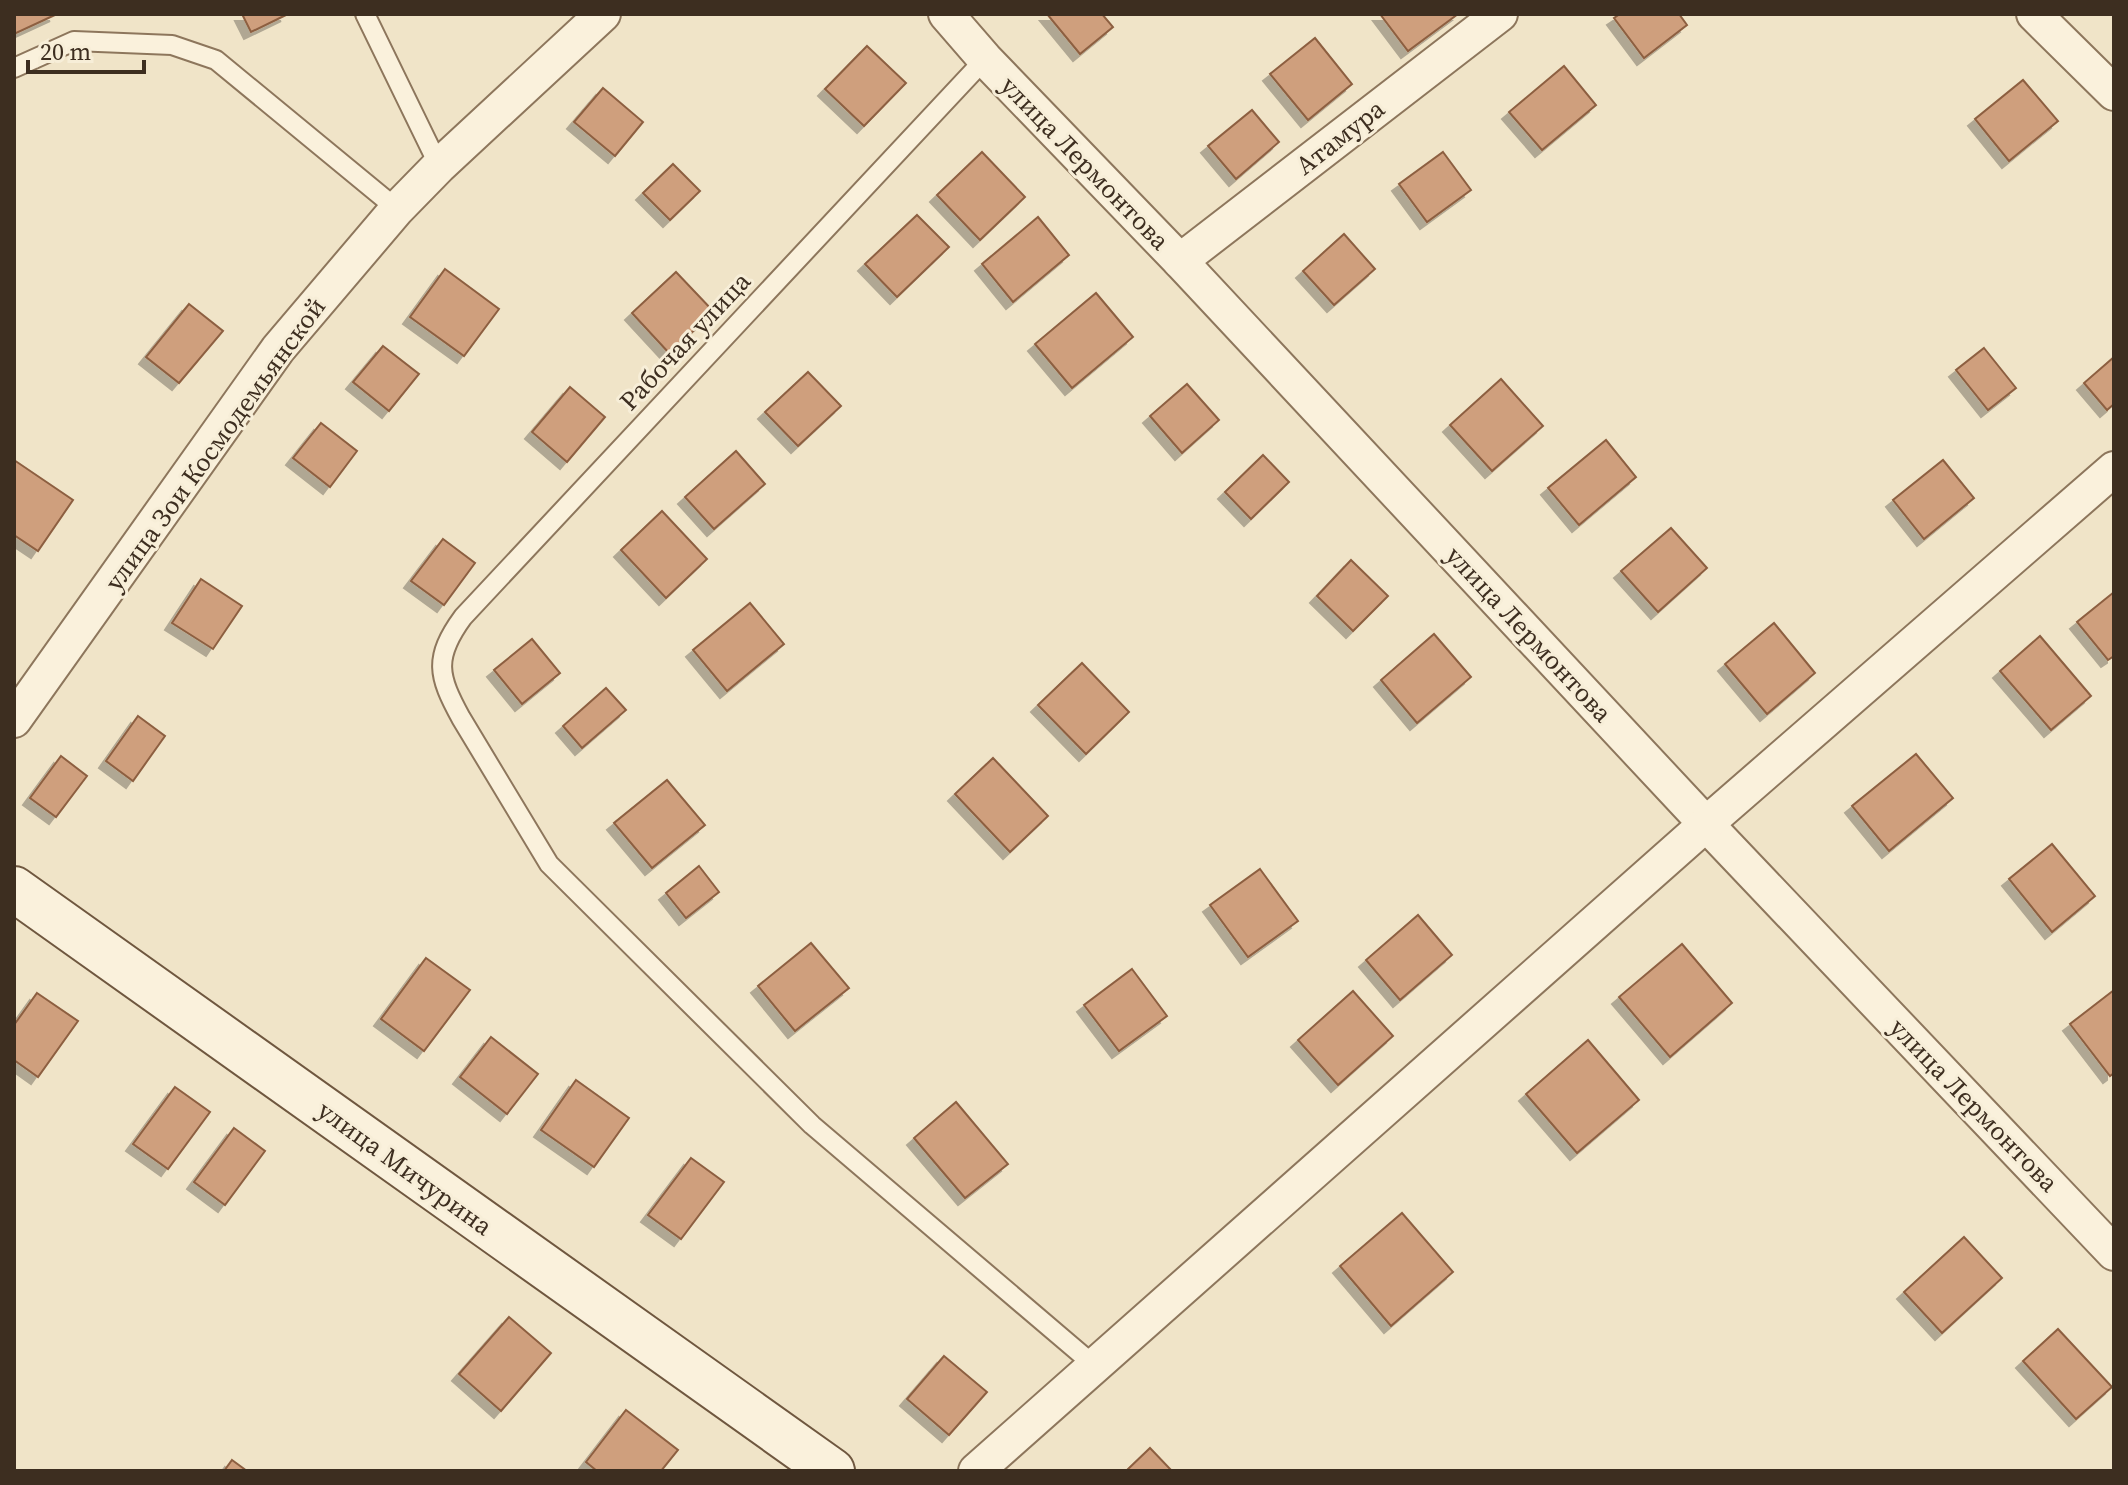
<svg xmlns="http://www.w3.org/2000/svg" width="2128" height="1485" font-family="'Source Serif 4',serif">
	<defs>
		<filter id="shadow"><feDropShadow dx="-7" dy="7" stdDeviation="0" flood-color="#0004"/></filter>
	</defs>
	<rect width="100%" height="100%" fill="#f0e4c8"/>
	<!-- building -->
	<g fill="#cf9f7d" stroke="#8d5f41" stroke-width="2" filter="url(#shadow)">
		<path d="M14,14H57L14,34Z"/>
		<path d="M242,14H288L251,32Z"/>
		<path d="M1047,14H1102L1113,27L1080,54Z"/>
		<path d="M1380,14H1458L1408,51Z"/>
		<path d="M1620,14H1679L1687,25L1644,58L1614,18Z"/>
		<path d="M1315,38L1352,84L1308,120L1270,74Z"/>
		<path d="M867,46L906,83L864,126L825,89Z"/>
		<path d="M1564,66L1596,105L1542,150L1509,112Z"/>
		<path d="M2023,80L2058,121L2009,161L1975,119Z"/>
		<path d="M603,88L643,122L615,156L574,122Z"/>
		<path d="M1252,110L1279,142L1236,179L1208,146Z"/>
		<path d="M982,152L1025,197L980,240L937,195Z"/>
		<path d="M1443,152L1471,190L1427,222L1399,184Z"/>
		<path d="M673,164L700,191L670,220L643,193Z"/>
		<path d="M917,215L949,247L897,297L865,264Z"/>
		<path d="M1038,217L1069,255L1013,302L982,264Z"/>
		<path d="M1344,234L1375,269L1334,305L1303,271Z"/>
		<path d="M445,269L499,309L464,356L410,317Z"/>
		<path d="M676,272L714,312L669,353L632,313Z"/>
		<path d="M1096,293L1133,337L1072,388L1035,344Z"/>
		<path d="M189,304L223,331L179,383L146,357Z"/>
		<path d="M383,346L419,374L389,411L353,382Z"/>
		<path d="M1984,348L2016,388L1988,410L1956,370Z"/>
		<path d="M2114,357V404L2107,410L2084,383Z"/>
		<path d="M808,372L841,406L798,446L765,412Z"/>
		<path d="M1501,379L1543,426L1492,471L1450,425Z"/>
		<path d="M1187,384L1219,420L1182,453L1150,416Z"/>
		<path d="M570,387L605,417L567,462L532,432Z"/>
		<path d="M321,423L357,451L330,487L293,458Z"/>
		<path d="M1606,440L1636,477L1579,525L1548,488Z"/>
		<path d="M736,451L765,484L714,529L685,497Z"/>
		<path d="M1263,455L1289,482L1251,519L1225,492Z"/>
		<path d="M14,460L73,500L38,551L14,535Z"/>
		<path d="M1943,460L1974,498L1924,539L1893,500Z"/>
		<path d="M662,511L707,559L666,598L621,550Z"/>
		<path d="M1671,528L1707,568L1658,612L1621,571Z"/>
		<path d="M443,539L475,563L444,605L411,581Z"/>
		<path d="M1351,560L1388,596L1353,631L1317,596Z"/>
		<path d="M201,579L242,606L213,649L172,623Z"/>
		<path d="M2114,592V656L2108,660L2077,622Z"/>
		<path d="M750,603L784,644L727,691L693,650Z"/>
		<path d="M1774,623L1815,673L1767,714L1725,664Z"/>
		<path d="M1434,634L1471,677L1417,723L1381,680Z"/>
		<path d="M2040,636L2091,696L2051,730L2000,671Z"/>
		<path d="M532,639L560,673L522,704L494,670Z"/>
		<path d="M1082,663L1129,712L1086,754L1038,705Z"/>
		<path d="M606,688L626,710L582,748L563,726Z"/>
		<path d="M138,716L165,736L133,781L106,761Z"/>
		<path d="M1916,754L1953,798L1889,851L1852,806Z"/>
		<path d="M61,756L87,776L56,817L30,798Z"/>
		<path d="M993,758L1048,816L1010,852L955,794Z"/>
		<path d="M667,780L705,825L652,868L614,823Z"/>
		<path d="M2052,844L2095,896L2052,932L2009,879Z"/>
		<path d="M699,866L719,892L686,918L666,893Z"/>
		<path d="M1260,869L1298,921L1248,957L1210,905Z"/>
		<path d="M1418,915L1452,955L1400,1000L1366,960Z"/>
		<path d="M811,943L849,988L795,1031L758,986Z"/>
		<path d="M1682,944L1732,1003L1670,1057L1619,997Z"/>
		<path d="M426,958L470,990L424,1051L381,1019Z"/>
		<path d="M1132,969L1167,1016L1119,1051L1084,1005Z"/>
		<path d="M2114,990V1073L2110,1076L2070,1024Z"/>
		<path d="M1353,991L1393,1036L1338,1085L1298,1040Z"/>
		<path d="M37,993L78,1021L38,1077L14,1060V1025Z"/>
		<path d="M491,1037L538,1074L507,1114L460,1077Z"/>
		<path d="M1588,1040L1639,1100L1577,1153L1526,1094Z"/>
		<path d="M576,1080L629,1118L594,1167L541,1130Z"/>
		<path d="M175,1087L210,1112L168,1169L133,1144Z"/>
		<path d="M956,1102L1008,1164L965,1198L914,1138Z"/>
		<path d="M234,1128L265,1151L225,1205L194,1182Z"/>
		<path d="M691,1158L724,1182L681,1239L648,1215Z"/>
		<path d="M1402,1213L1453,1272L1391,1326L1340,1266Z"/>
		<path d="M1964,1237L2002,1278L1942,1333L1904,1292Z"/>
		<path d="M509,1317L551,1353L501,1411L459,1374Z"/>
		<path d="M2058,1329L2112,1387L2076,1419L2023,1361Z"/>
		<path d="M944,1356L987,1392L949,1435L907,1399Z"/>
		<path d="M626,1410L678,1450L661,1471H597L586,1462Z"/>
		<path d="M1150,1448L1172,1471H1126Z"/>
		<path d="M232,1460L247,1471H224Z"/>
	</g>
	<g fill="none" stroke-linecap="round" stroke-linejoin="round">
		<!-- lane casing -->
		<g stroke="#8d765c" stroke-width="22">
			<g id="lane">
				<path d="M365,14L439,166"/>
				<path d="M985,59L463,617C433,658 438,676 461,718L549,864L812,1125L1095,1366"/>
				<path d="M14,68L74,41L172,45L216,60L397,209"/>
			</g>
		</g>
		<!-- street casing -->
		<g stroke="#8d765c" stroke-width="38">
			<g id="street">
				<path d="M946,14L985,59L1180,261L1706,824L2114,1253"/>
				<path d="M2034,14L2114,93"/>
				<path d="M1180,261L1500,14"/>
				<path d="M14,720L278,349L397,209L439,166L603,14"/>
				<path d="M976,1471L1706,824L2114,469"/>
			</g>
		</g>
		<!-- secondary casing -->
		<g stroke="#6f573f" stroke-width="48">
			<path id="secondary" d="M14,889L832,1471"/>
		</g>
		<!-- lane -->
		<use href="#lane" stroke="#faf1dc" stroke-width="18"/>
		<!-- street -->
		<use href="#street" stroke="#faf1dc" stroke-width="34"/>
		<!-- secondary -->
		<use href="#secondary" stroke="#faf1dc" stroke-width="44"/>
	</g>
	<g text-anchor="middle" dominant-baseline="central" stroke-width="6" stroke-linejoin="round" paint-order="stroke">
		<!-- street labels -->
		<g font-size="26" fill="#3d2e20" stroke="#f7eed8">
			<text transform="translate(1340 137) rotate(-38)">Атамура</text>
			<text transform="translate(1085 163) rotate(46)">улица Лермонтова</text>
			<text transform="translate(685 341) rotate(-47)">Рабочая улица</text>
			<text transform="translate(215 444) rotate(-54)">улица Зои Космодемьянской</text>
			<text transform="translate(1529 634) rotate(47)">улица Лермонтова</text>
			<text transform="translate(1974 1105) rotate(46)">улица Лермонтова</text>
			<text transform="translate(405 1168) rotate(36)">улица Мичурина</text>
		</g>
	</g>
	<!-- border -->
	<rect width="2128" height="1485" fill="none" stroke="#3d2e20" stroke-width="32"/>
	<!-- scale -->
	<path d="M28 60v12h116v-12" fill="none" stroke="#3d2e20" stroke-width="4"/>
	<text x="40" y="60" font-size="24" fill="#3d2e20" stroke="#f7eed8" stroke-width="6" paint-order="stroke">20 m</text>
</svg>
